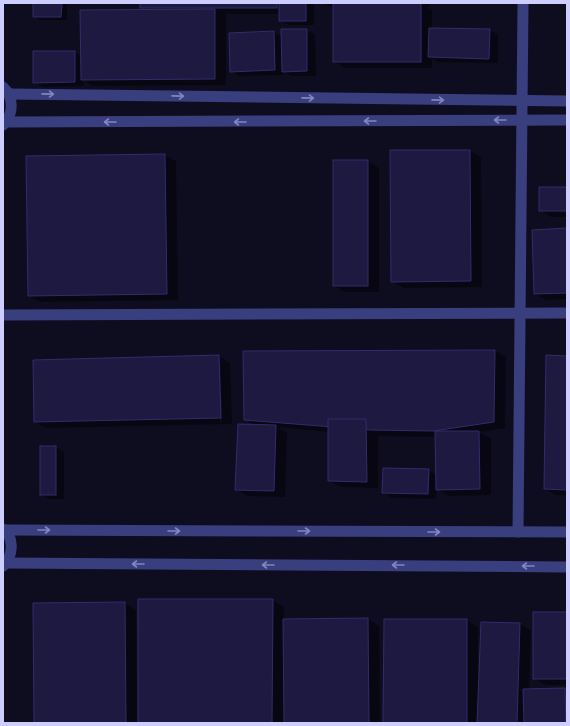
<svg xmlns="http://www.w3.org/2000/svg" width="570" height="726" font-family="'Archivo Narrow',sans-serif">
	<rect width="100%" height="100%" fill="#0e0d20"/>
	<!-- shadow -->
	<g fill="#0007" fill-rule="evenodd">
		<path d="M34,3H67V20H40L34,16Z"/>
		<path d="M141,3H314V25H289L280,20V14H226V85L93,86L83,80L84,86L43,87L34,82L75,52L82,56L147,10L141,7Z"/>
		<path d="M323,3H430V7H426L432,10V29L490,30L498,35V63L438,62L432,58V68H345L334,61V9Z"/>
		<path d="M306,30L315,35L316,76H291L283,72L284,75L239,76L231,71L274,32L282,37Z"/>
		<path d="M391,151H470L481,157L482,287L404,288L392,281Z"/>
		<path d="M165,155L176,161L178,300L40,302L29,296Z"/>
		<path d="M334,161H368L379,168V292H345L334,286Z"/>
		<path d="M567,188V217H551L540,210Z"/>
		<path d="M567,229V299L546,300L535,294Z"/>
		<path d="M494,350L506,357L505,428L479,432L491,438V495L449,496L437,489L436,499L392,498L383,493L428,470L437,475V437L378,436V488L341,487L329,481V432L278,427L287,433L285,497L248,496L236,489L256,426L245,419Z"/>
		<path d="M219,356L230,363L232,424L46,428L35,422ZM218,362H220L222,423H220Z"/>
		<path d="M567,357V495H556L545,489Z"/>
		<path d="M56,447L64,452V499H49L41,494Z"/>
		<path d="M272,600L284,607V620L368,619L379,626L380,723H139Z"/>
		<path d="M125,603L136,610L137,723H35Z"/>
		<path d="M567,613V685H545L534,678Z"/>
		<path d="M467,620L478,627V674L480,675L520,624L531,630L529,690H567V723H384Z"/>
	</g>
	<!-- building -->
	<g fill="#1d1941" stroke="#322c6c">
		<path d="M33,3H62L61,17H33Z"/>
		<rect x="140" y="3" width="137" height="5"/>
		<rect x="279" y="3" width="27" height="18"/>
		<rect x="333" y="3" width="88" height="59"/>
		<path d="M215,9V79L81,80L80,10Z"/>
		<path d="M429,28L490,29L489,59L428,57Z"/>
		<path d="M281,29H307V71L282,72Z"/>
		<path d="M274,31L275,70L230,72L229,33Z"/>
		<path d="M33,51H75V82L33,83Z"/>
		<path d="M390,150H470L471,281L391,282Z"/>
		<path d="M165,154L167,294L28,296L26,156Z"/>
		<rect x="333" y="160" width="35" height="126"/>
		<rect x="539" y="187" width="28" height="24"/>
		<path d="M567,228V293L534,294L532,230Z"/>
		<path d="M495,350L494,422L433,431L371,430L244,420L243,351Z"/>
		<path d="M219,355L221,418L34,422L33,360Z"/>
		<path d="M546,355L567,356V490L544,489Z"/>
		<path d="M328,419H366L367,482L328,481Z"/>
		<path d="M238,424L276,425L274,491L235,490Z"/>
		<path d="M435,431H479L480,489L436,490Z"/>
		<rect x="40" y="446" width="16" height="49"/>
		<path d="M383,468L429,469L428,494L382,493Z"/>
		<path d="M138,599H273L272,723H138Z"/>
		<path d="M125,602L126,723H34L33,603Z"/>
		<rect x="533" y="612" width="34" height="67"/>
		<path d="M368,618L369,723H284L283,619Z"/>
		<path d="M384,619H467V723H383Z"/>
		<path d="M481,622L520,623L517,723H477Z"/>
		<path d="M565,688L566,723H524L523,689Z"/>
	</g>
	<g fill="none" stroke-linecap="round" stroke-linejoin="round">
		<!-- minor -->
		<g stroke="#393e7e" stroke-width="11">
			<path d="M3,87C14,97 14,114 3,125"/>
			<path d="M9,94L567,101"/>
			<path d="M6,122L567,120"/>
			<path d="M3,315L567,313"/>
			<path d="M3,529C15,538 13,556 3,566"/>
			<path d="M5,530L567,532"/>
			<path d="M518,532L523,3"/>
			<path d="M6,563L567,567"/>
		</g>
	</g>
	<!-- one-way arrows -->
	<defs><path id="oneway-shaft" d="M-6 0H5M1.5-3L5.5 0L1.5 3" fill="none" stroke-width="1.6" stroke-linecap="round" stroke-linejoin="round"/></defs>
	<g stroke="#8386be">
		<use href="#oneway-shaft" transform="translate(48 94) rotate(1)"/>
		<use href="#oneway-shaft" transform="translate(178 96) rotate(1)"/>
		<use href="#oneway-shaft" transform="translate(308 98) rotate(1)"/>
		<use href="#oneway-shaft" transform="translate(438 100) rotate(1)"/>
		<use href="#oneway-shaft" transform="translate(500 120) rotate(180)"/>
		<use href="#oneway-shaft" transform="translate(370 121) rotate(180)"/>
		<use href="#oneway-shaft" transform="translate(110 122) rotate(180)"/>
		<use href="#oneway-shaft" transform="translate(240 122) rotate(180)"/>
		<use href="#oneway-shaft" transform="translate(44 530)"/>
		<use href="#oneway-shaft" transform="translate(174 531)"/>
		<use href="#oneway-shaft" transform="translate(304 531)"/>
		<use href="#oneway-shaft" transform="translate(434 532)"/>
		<use href="#oneway-shaft" transform="translate(138 564) rotate(-180)"/>
		<use href="#oneway-shaft" transform="translate(268 565) rotate(-180)"/>
		<use href="#oneway-shaft" transform="translate(398 565) rotate(-180)"/>
		<use href="#oneway-shaft" transform="translate(528 566) rotate(-180)"/>
	</g>
	<!-- border -->
	<rect width="570" height="726" fill="none" stroke="#cdcdfe" stroke-width="8"/>
</svg>
